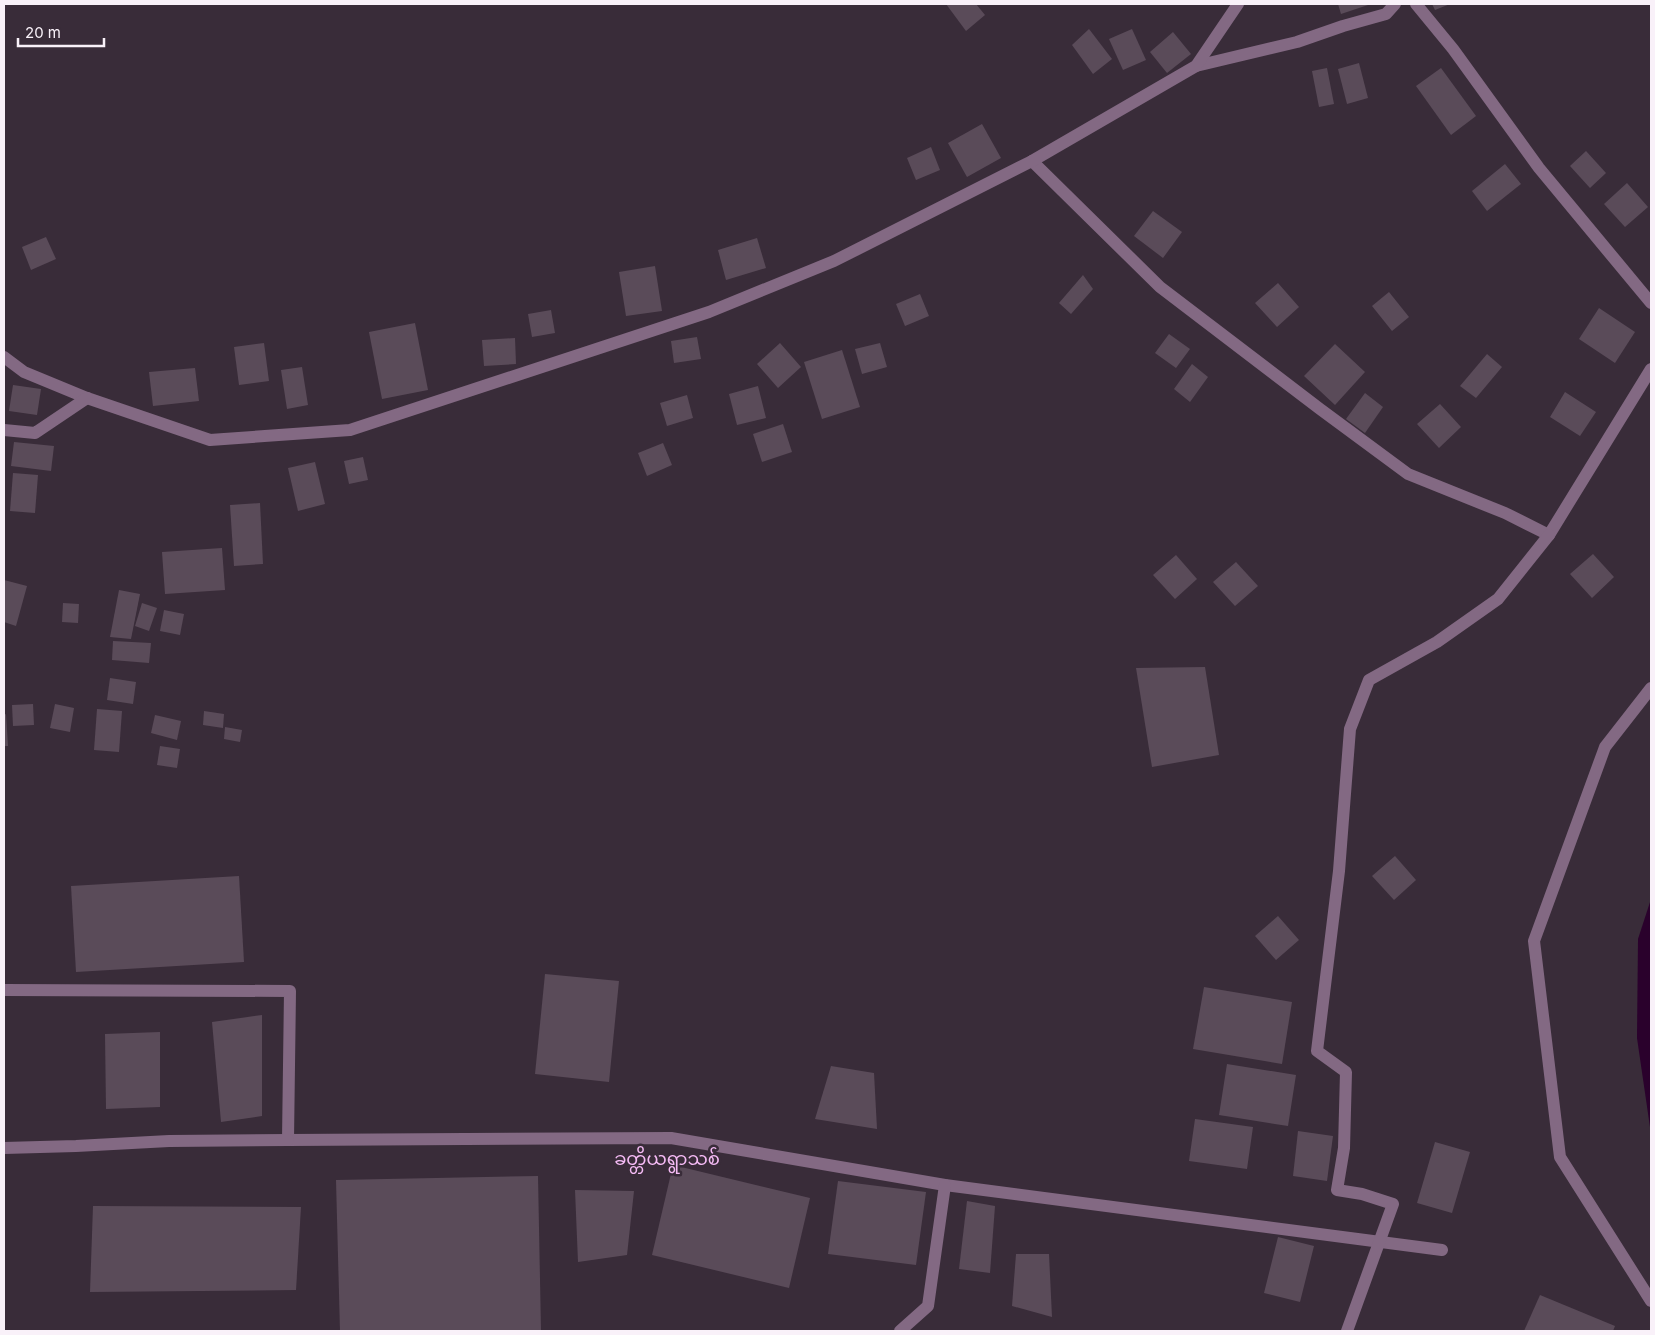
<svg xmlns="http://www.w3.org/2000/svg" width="1655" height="1335" font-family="Inter,'Noto Sans Myanmar',sans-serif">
	<rect width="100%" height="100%" fill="#392c39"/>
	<!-- water -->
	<path fill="#2a012c" d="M1651,899V1134L1637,1038L1638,939Z"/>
	<!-- building -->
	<g fill="#5a4b59">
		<path d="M946,4H976L985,15L966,31Z"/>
		<path d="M1338,4H1371L1341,14Z"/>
		<path d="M1432,4H1450L1435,10Z"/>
		<path d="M1089,29L1112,59L1093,74L1072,45Z"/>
		<path d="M1132,29L1146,60L1123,70L1109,39Z"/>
		<path d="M1173,32L1191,54L1167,73L1150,52Z"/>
		<path d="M1359,63L1368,98L1347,104L1338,69Z"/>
		<path d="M1327,68L1334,104L1319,107L1312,71Z"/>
		<path d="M1441,68L1476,116L1451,135L1416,86Z"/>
		<path d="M982,124L1001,158L967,177L948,143Z"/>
		<path d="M931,147L940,170L916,180L907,158Z"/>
		<path d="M1586,151L1606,173L1590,188L1570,166Z"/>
		<path d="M1505,164L1521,184L1487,211L1472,191Z"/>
		<path d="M1627,183L1648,207L1625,227L1604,204Z"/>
		<path d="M1153,211L1182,232L1163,258L1134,236Z"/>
		<path d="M46,237L56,259L31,270L22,247Z"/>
		<path d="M757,238L766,268L726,280L718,250Z"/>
		<path d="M655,266L662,311L626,316L619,272Z"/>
		<path d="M1083,275L1093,289L1071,314L1059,303Z"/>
		<path d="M1278,283L1299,307L1277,327L1255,303Z"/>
		<path d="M1389,292L1409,317L1392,331L1372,306Z"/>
		<path d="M920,294L929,316L905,326L896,304Z"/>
		<path d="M1599,308L1635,332L1615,363L1579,339Z"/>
		<path d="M551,310L555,333L532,337L528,314Z"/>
		<path d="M415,323L428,390L382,399L369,332Z"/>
		<path d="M1169,334L1190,349L1176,368L1155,353Z"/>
		<path d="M697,337L701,359L674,363L671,341Z"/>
		<path d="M515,338L516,364L484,366L482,340Z"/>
		<path d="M264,343L269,381L239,385L234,347Z"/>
		<path d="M780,343L801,367L778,388L757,364Z"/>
		<path d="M880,343L887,367L862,374L855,349Z"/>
		<path d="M1335,344L1365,372L1335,405L1304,376Z"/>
		<path d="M842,350L860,407L822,419L804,362Z"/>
		<path d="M1487,354L1502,367L1476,398L1460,386Z"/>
		<path d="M1192,364L1208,377L1190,402L1174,389Z"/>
		<path d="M302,367L308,405L287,409L281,370Z"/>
		<path d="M195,368L199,401L153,406L149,372Z"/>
		<path d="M13,385L41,389L37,415L9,411Z"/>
		<path d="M758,386L766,418L737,425L729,394Z"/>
		<path d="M1565,392L1596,412L1580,436L1550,417Z"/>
		<path d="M1365,393L1383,407L1365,433L1346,419Z"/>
		<path d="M687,395L693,418L667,426L660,403Z"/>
		<path d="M1440,404L1461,427L1439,448L1417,424Z"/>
		<path d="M783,424L792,452L762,462L753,434Z"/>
		<path d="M14,442L54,446L51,471L11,466Z"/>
		<path d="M663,443L672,465L647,476L638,453Z"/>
		<path d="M363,457L368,480L349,484L344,461Z"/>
		<path d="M315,462L325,504L298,511L288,468Z"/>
		<path d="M13,473L38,475L35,513L10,511Z"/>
		<path d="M260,503L263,564L234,566L230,505Z"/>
		<path d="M222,548L225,590L165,594L162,552Z"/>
		<path d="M1593,554L1614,577L1592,598L1570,574Z"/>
		<path d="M1176,555L1197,579L1175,599L1153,575Z"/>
		<path d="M1236,562L1258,586L1235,606L1213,582Z"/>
		<path d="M4,580L27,586L16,626L4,622Z"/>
		<path d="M119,590L140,594L131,639L110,637Z"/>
		<path d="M63,603L79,604L78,623L62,622Z"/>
		<path d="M142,603L157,608L149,631L135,626Z"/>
		<path d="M164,610L184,614L180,635L160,631Z"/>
		<path d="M113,641L151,643L149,663L112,660Z"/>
		<path d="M1205,667L1219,755L1152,767L1136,668Z"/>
		<path d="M110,678L136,682L133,704L107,700Z"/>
		<path d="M33,704L34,725L13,726L12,705Z"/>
		<path d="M55,704L74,708L70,732L50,728Z"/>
		<path d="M97,709L122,711L119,752L94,750Z"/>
		<path d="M204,711L224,714L223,728L203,725Z"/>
		<path d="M6,714L8,746H4V715Z"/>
		<path d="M155,715L181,721L177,740L151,733Z"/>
		<path d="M225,727L242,730L240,742L224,739Z"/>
		<path d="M160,746L180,749L177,768L157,765Z"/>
		<path d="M1395,856L1416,880L1394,900L1372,876Z"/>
		<path d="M239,876L244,962L76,972L71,886Z"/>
		<path d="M1278,916L1299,940L1276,960L1255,936Z"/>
		<path d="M545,974L619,981L609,1082L535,1074Z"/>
		<path d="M1204,987L1292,1002L1282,1064L1193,1049Z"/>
		<path d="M262,1015V1116L221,1122L212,1022Z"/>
		<path d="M160,1032V1107L106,1109L105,1034Z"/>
		<path d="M1227,1064L1296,1075L1288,1126L1219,1115Z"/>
		<path d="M831,1066L874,1073L877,1129L815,1119Z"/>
		<path d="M1195,1119L1253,1127L1247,1169L1189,1161Z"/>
		<path d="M1298,1131L1333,1136L1327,1181L1293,1176Z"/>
		<path d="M1435,1142L1470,1152L1452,1213L1417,1203Z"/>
		<path d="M673,1165L810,1198L789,1288L652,1255Z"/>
		<path d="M538,1176L541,1331H340L336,1180Z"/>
		<path d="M838,1181L926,1192L916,1265L828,1254Z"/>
		<path d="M575,1190L634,1191L627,1255L578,1262Z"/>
		<path d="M967,1201L995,1206L990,1273L959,1269Z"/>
		<path d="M93,1206L301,1207L296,1290L90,1292Z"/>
		<path d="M1278,1237L1314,1246L1300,1302L1264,1293Z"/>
		<path d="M1016,1254H1049L1052,1317L1012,1306Z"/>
		<path d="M1540,1295L1615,1326L1613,1331H1524Z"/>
	</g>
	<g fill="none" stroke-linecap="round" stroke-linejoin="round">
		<!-- street -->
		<g stroke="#836983" stroke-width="12">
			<path d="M1416,4L1453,49L1539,168L1651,303"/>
			<path d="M1196,66L1297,42L1343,26L1386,14L1395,4"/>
			<path d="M1032,161L1160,287L1320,409L1408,474L1505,513L1549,535L1651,369"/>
			<path d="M4,357L24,372L87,398L210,440L350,430L709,312L834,261L1032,161L1196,66L1238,4"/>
			<path d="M4,430L35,433L87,398"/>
			<path d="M1651,688L1605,747L1534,941L1560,1157L1651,1301"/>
			<path d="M4,990L290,991L288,1140L671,1138L945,1185L1442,1250"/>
			<path d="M4,1148L76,1146L169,1141L288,1140"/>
			<path d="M900,1331L928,1306L945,1185"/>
			<path d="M1347,1331L1393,1204L1362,1194L1337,1190L1344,1148L1346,1072L1317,1051L1339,871L1350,729L1369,680L1437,642L1498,599L1549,535"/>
		</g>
	</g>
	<g text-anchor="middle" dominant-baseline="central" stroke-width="5" stroke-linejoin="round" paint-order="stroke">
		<!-- quarter labels -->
		<g font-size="18" fill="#f5bbf5" stroke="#392c39">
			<text x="667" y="1158">ခတ္တိယရွာသစ်</text>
		</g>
	</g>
	<!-- border -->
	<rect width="1655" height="1335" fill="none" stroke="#f9f1f9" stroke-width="10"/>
	<!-- scale -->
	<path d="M18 38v8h86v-8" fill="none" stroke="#f9f1f9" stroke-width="2.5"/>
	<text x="25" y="38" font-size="15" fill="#f9f1f9" stroke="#392c39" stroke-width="4" paint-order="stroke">20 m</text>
</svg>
